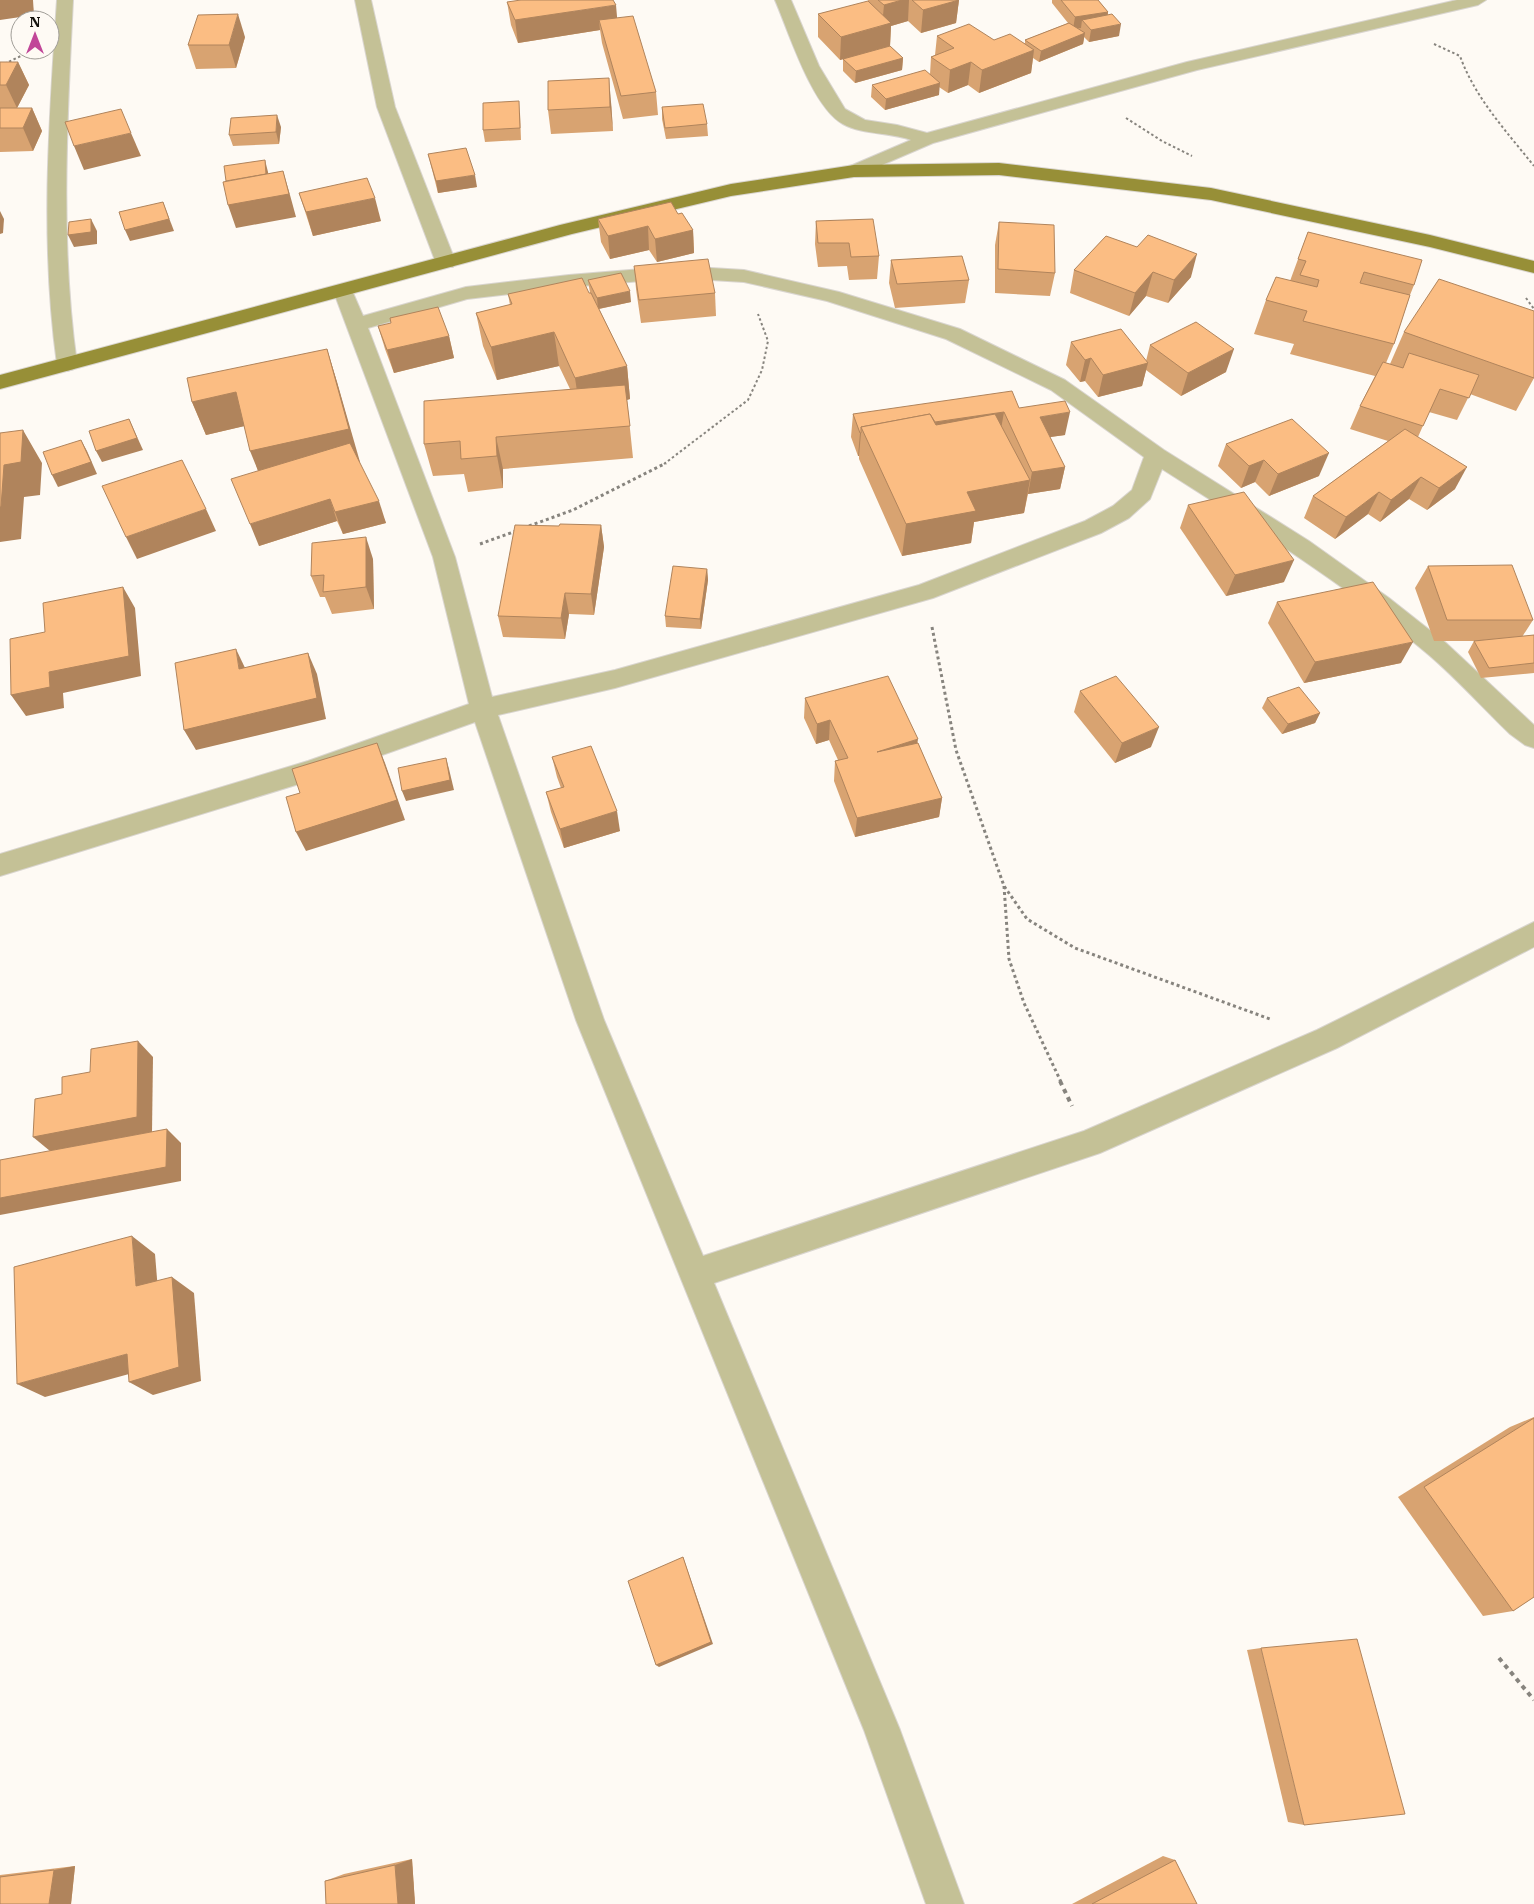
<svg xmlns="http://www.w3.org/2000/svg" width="1534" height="1904" font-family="'IBM Plex Serif',serif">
	<rect width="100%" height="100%" fill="#fefaf4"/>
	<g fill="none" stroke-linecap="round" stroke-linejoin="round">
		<!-- minor casing -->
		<g stroke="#d9d5cf" stroke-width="2">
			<g id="minor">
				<path d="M57,0H73C67,121 60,244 77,364L74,369L67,371L60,369L57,364C40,243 49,121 57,0Z"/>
				<path d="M355,0H371L395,107L456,263L453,267H439L436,263L377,107Z"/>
				<path d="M775,0H791L819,66L845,109L865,120L897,125L927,133L1187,62L1457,0H1486L1478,5L1197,70L1048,111L933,143L854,177L848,175L845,171L848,167L911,140C889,132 863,135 843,124C812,107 789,32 775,0Z"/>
				<path d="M678,266L744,270L839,292L960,329L1065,380L1164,450L1309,541L1389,598L1446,643L1534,725V748L1525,745L1510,734C1483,708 1457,679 1429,655C1346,584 1253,527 1162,469L1150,499L1129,518L1101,533L933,598L615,688L498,715L604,1020L703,1256L1084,1131L1317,1030L1534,922V947L1337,1048L1100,1153L714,1283L900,1730L964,1904H926L864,1730L576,1020L475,722L312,780L0,876V854L308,761L469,704L433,557L333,290L336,286L343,284L350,286L363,316L466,287L569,275ZM678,278L744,282L827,301L946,339L1051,390L1144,457L1132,490L1113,506L1085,521L919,585L615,670L492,697L455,557L368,328L467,299L569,287Z"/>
			</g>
		</g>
		<!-- major casing -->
		<g stroke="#d9d5cf" stroke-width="2">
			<path id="major" d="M999,163L1211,188L1430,235L1534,261V273L1430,247L1211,200L999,175L854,177L731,196L572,234L0,389V375L560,225L731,184L854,165Z"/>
		</g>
		<!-- path-far2 -->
		<g stroke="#87847e" stroke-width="2" stroke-dasharray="2.5 2.5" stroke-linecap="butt">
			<path d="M1434,44L1460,56C1475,98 1507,132 1534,166"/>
			<path d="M0,66L25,54"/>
			<path d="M1126,118L1162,141L1192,156"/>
			<path d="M1526,298L1534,309"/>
			<path d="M664,464L748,400L762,370L768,341L758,314"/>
		</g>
		<!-- path-far1 -->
		<g stroke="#87847e" stroke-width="3" stroke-dasharray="3 3" stroke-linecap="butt">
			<path d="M529,526L573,510L666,463"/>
			<path d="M480,544L516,531"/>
			<path d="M932,627L956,750L1004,886L1027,919L1075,948L1270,1019"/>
			<path d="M1004,886L1009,959L1024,1003L1061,1082"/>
		</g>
		<!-- path -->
		<g stroke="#87847e" stroke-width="4" stroke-dasharray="4.5 4.5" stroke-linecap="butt">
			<path d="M1060,1081L1072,1106"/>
			<path d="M1499,1658L1534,1700"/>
		</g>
		<!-- minor -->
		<use href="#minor" fill="#c4c196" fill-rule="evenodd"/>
		<!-- major -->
		<use href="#major" fill="#978f37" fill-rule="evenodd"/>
	</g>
	<!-- wall -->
	<g fill="#d8a371">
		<path d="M868,0H959L956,23L921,33L908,21L891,26L890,46L903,58L902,70L855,83L843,71V59L878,50L840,60L818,37V14L868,2Z"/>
		<path d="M1052,0H1098L1108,12V15L1119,36L1089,42L1084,37L1083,44L1039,62L1033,58L1031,73L979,93L968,85L948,93L939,87V95L885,110L871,97L872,85L930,74L931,57L935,55L937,36L994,40L1025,43V40L1068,23L1052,3Z"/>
		<path d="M507,2L617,18L656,92L658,115L623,119L602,43L600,30L518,43L511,25Z"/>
		<path d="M245,37L236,68L196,69L188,45Z"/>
		<path d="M0,62H18L29,85L17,108H32L42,131L33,151L0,152Z"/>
		<path d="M611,102L613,131L551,134L548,110Z"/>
		<path d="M662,107L707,124L708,136L666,139L662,119Z"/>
		<path d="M520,113L521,140L485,142L483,130Z"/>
		<path d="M281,127L279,144L233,146L229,135Z"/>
		<path d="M428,154L477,187L438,193Z"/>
		<path d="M299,193L381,221L313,236Z"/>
		<path d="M678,214L693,230L694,253L657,262L649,250L610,259L601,242L598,219Z"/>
		<path d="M816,221L879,256L877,279L849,280L847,266L818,267L815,244Z"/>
		<path d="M999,222L1055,273L1050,296L995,293V245Z"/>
		<path d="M1308,232L1414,285L1410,295L1394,344L1386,363L1390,364L1404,332L1534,311V378L1516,411L1470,394L1457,420L1429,412L1418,437L1455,489L1427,510L1409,499L1380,522L1368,514L1335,539L1304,518L1313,496L1388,441L1350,429L1360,406L1375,376L1290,354L1294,344L1254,334L1266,300L1290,281Z"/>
		<path d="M1106,236L1191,277L1168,303L1146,296L1129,316L1070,293L1074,270Z"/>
		<path d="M891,260L969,280L965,303L895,308L889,283Z"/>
		<path d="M634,266L715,293L716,316L641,323L636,289Z"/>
		<path d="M588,280L631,302L599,309L627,366L630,399L627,400L633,458L503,469V488L468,492L464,474L433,476L424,444L570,389L559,366L497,380L483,346L476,313L510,305L508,294L590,293Z"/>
		<path d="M378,326L449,336L454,358L394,373L385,349Z"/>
		<path d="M1071,342L1146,361L1150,345L1226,372L1181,396L1146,370L1142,386L1098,397L1085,381L1080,382L1066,365Z"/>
		<path d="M327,349L337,382L359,462L386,523L343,534L337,521L259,546L258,471L244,426L206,435L192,402Z"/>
		<path d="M1019,408L1065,435L1050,437L1065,467L1060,489L1028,494L1024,513L974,522L971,543L902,556L859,459V456H858L851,437L853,414Z"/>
		<path d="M1226,444L1319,476L1269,496L1255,482L1241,488L1218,466Z"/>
		<path d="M1188,505L1284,582L1226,596L1180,528Z"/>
		<path d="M601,525L604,547L594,615L569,614L565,639L503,637L498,616L559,526Z"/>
		<path d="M373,559L374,609L332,614L325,597H320L311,576Z"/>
		<path d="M1428,566L1533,620L1522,637L1534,635V673L1481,678L1468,652L1474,641H1476H1434L1415,588Z"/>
		<path d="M707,569L708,580L701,629L666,627L665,616Z"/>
		<path d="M1277,602L1401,663L1304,683L1268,623Z"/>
		<path d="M1080,691L1151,747L1115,763L1074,712Z"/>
		<path d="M805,698L918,743L942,798L939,817L855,837L834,781L835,761L838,760L829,740L816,744L804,718Z"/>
		<path d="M1267,698L1320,713L1315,723L1282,734L1262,708Z"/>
		<path d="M552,757L620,831L564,848L551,812L546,792L561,788L557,777Z"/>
		<path d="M1534,1417V1597L1513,1611L1483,1616L1398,1497L1510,1427Z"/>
		<path d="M1261,1648L1304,1825L1288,1822L1247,1650Z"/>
		<path d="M1163,1856L1175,1860L1197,1904H1072Z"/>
		<path d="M412,1859L415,1904H326L325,1881L344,1874Z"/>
		<path d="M75,1866L71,1904H0V1875Z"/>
	</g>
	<!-- shaded-wall -->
	<g fill="#b0845c">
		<path d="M0,0H33L34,15L0,20Z"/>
		<path d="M902,0H909L908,21L891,26L890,46L840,60L841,37L882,26L884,5Z"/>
		<path d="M959,0L956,23L921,33L923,10Z"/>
		<path d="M616,5L618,28L599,20L600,30L518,43L515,20Z"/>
		<path d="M1108,12L1106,23L1082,20L1081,28L1073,29L1075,17Z"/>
		<path d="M238,14L245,37L236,68L229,45Z"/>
		<path d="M1121,24L1119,36L1089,42L1091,30Z"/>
		<path d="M1085,33L1083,44L1039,62L1041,51Z"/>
		<path d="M1034,50L1031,73L979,93L982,70Z"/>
		<path d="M903,58L902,70L855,83L856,71Z"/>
		<path d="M18,62L29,85L17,108L6,85Z"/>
		<path d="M971,62L968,85L948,93L950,70Z"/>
		<path d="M609,78L611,102L613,131L610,107Z"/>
		<path d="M940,83L939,95L885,110L886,99Z"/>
		<path d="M32,108L42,131L33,151L23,128Z"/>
		<path d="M277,115L281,127L279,144L276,132Z"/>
		<path d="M131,133L141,156L84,170L74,146Z"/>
		<path d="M265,160L268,172L271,192L230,198Z"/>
		<path d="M283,171L290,195L296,217L236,228L228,205Z"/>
		<path d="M475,175L477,187L438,193L436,181Z"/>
		<path d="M375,198L381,221L313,236L306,212Z"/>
		<path d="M163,202L174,231L130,241L125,230Z"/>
		<path d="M0,211L4,219L3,233L0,234Z"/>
		<path d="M91,219L97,231V244L74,247L68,235Z"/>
		<path d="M648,226L649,250L610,259L608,236Z"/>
		<path d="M693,230L694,253L657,262L655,239Z"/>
		<path d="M1197,254L1191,277L1168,303L1174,280Z"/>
		<path d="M1153,272L1146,296L1129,316L1135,293Z"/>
		<path d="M630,291L631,302L598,309L597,298Z"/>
		<path d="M554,332L559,366L497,380L491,347Z"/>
		<path d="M449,336L454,358L394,373L387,350Z"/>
		<path d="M327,349L337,382L360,462L263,483L250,451Z"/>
		<path d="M1234,349L1226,372L1181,396L1188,373Z"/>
		<path d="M1091,358L1085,381L1080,382L1085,360Z"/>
		<path d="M1148,363L1142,386L1098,397L1103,375Z"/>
		<path d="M627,366L630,399L580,411L575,378Z"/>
		<path d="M236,392L249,425L206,435L192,402Z"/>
		<path d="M1004,412L1000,435L864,433Z"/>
		<path d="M1070,412L1065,435L1036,439L1040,417Z"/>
		<path d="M129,419L143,450L102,462L96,451Z"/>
		<path d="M23,430L42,463L40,495L24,497L21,539L0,542V461Z"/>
		<path d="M860,433H861L859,456H858Z"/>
		<path d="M496,437L503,469V488L497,456Z"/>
		<path d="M81,440L87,451L97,474L58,487L52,475Z"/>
		<path d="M1329,453L1319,476L1269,496L1278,474Z"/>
		<path d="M1264,460L1255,482L1241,488L1249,466Z"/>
		<path d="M1065,467L1060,489L1028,494L1032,472Z"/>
		<path d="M1467,467L1455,489L1427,510L1439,488Z"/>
		<path d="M1421,477L1409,499L1380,522L1391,500Z"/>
		<path d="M1030,480L1024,513L974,522L971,543L902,556L906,524L967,492Z"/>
		<path d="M1379,492L1368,514L1335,539L1346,517Z"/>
		<path d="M330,499L337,521L259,546L250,524Z"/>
		<path d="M379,501L386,523L343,534L335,512Z"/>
		<path d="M206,509L216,531L137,559L126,537Z"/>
		<path d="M601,525L604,547L594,615L591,594Z"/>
		<path d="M366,537L373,559L374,609L366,587Z"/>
		<path d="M1294,560L1284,582L1226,596L1235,575Z"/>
		<path d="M707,569L708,580L701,629L700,619Z"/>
		<path d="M123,587L135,608L141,676L63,693L64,708L26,716L11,695L49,672Z"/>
		<path d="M565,593L569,614L565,639L561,618Z"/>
		<path d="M1413,642L1401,663L1304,683L1315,662Z"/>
		<path d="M236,649L246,670L239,669Z"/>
		<path d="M308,653L317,674L326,719L196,750L184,730Z"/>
		<path d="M1320,713L1315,723L1282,734L1288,724Z"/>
		<path d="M830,720L829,740L816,744L817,724Z"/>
		<path d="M1159,727L1151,747L1115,763L1122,743Z"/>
		<path d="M918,739L915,760L877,752Z"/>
		<path d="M377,743L385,763L405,820L306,851L296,832Z"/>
		<path d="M446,758L449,769L454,790L406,801L402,791Z"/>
		<path d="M942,798L939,817L855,837L857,818Z"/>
		<path d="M617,811L620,831L564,848L560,829Z"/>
		<path d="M138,1041L153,1057L152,1132L50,1151L33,1137Z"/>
		<path d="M167,1129L181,1143V1181L0,1215V1198Z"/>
		<path d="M132,1236L155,1254L159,1303L136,1286Z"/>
		<path d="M172,1277L194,1293L201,1381L153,1395L129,1382Z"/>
		<path d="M127,1354L151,1368L45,1397L17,1384Z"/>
		<path d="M683,1557L713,1644L659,1667L656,1665Z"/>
		<path d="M412,1859L415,1904H398L395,1865Z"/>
		<path d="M75,1866L71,1904H49L54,1870Z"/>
	</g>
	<!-- building -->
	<g fill="#fbbd83" stroke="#b0845c">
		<path d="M521,0H613L616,5L515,20L507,2Z"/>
		<path d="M878,0H902L884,5Z"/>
		<path d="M912,0H959L923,10Z"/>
		<path d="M1061,0H1098L1108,12L1075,17Z"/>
		<path d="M868,1L891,23L841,37L818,14Z"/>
		<path d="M238,14L229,45H188L198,15Z"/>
		<path d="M1112,14L1121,24L1091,30L1082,20Z"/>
		<path d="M633,16L656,92L621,96L599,20Z"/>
		<path d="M1069,23L1085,33L1041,51L1025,40Z"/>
		<path d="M969,24L994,40L1010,34L1034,50L982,70L971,62L950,70L931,57L954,48L937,36Z"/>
		<path d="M890,46L903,58L856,71L843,59Z"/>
		<path d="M0,62H18L6,85H0Z"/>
		<path d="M925,70L940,83L886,99L872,85Z"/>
		<path d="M609,78L610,107L548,110V81Z"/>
		<path d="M519,101L520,128L483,130V103Z"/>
		<path d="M703,104L707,124L665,128L662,107Z"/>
		<path d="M0,108H32L23,128H0Z"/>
		<path d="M121,109L131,133L74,146L65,122Z"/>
		<path d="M277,115L276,132L229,135L231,118Z"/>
		<path d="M466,148L475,175L436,181L428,154Z"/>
		<path d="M265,160L266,174L226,181L224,166Z"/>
		<path d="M283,171L289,194L228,205L223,182Z"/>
		<path d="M367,178L375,198L306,212L299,193Z"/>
		<path d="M163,202L169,219L125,230L119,212Z"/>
		<path d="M671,202L678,214L682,213L693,230L655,239L648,226L608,236L598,219Z"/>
		<path d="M91,219V232L68,235L69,222Z"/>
		<path d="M873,219L879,256L851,257L849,243H818L816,221Z"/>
		<path d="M999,222L1054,225L1055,273L998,269Z"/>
		<path d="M1308,232L1422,260L1414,285L1364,272L1360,283L1410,295L1394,344L1303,321L1307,311L1266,300L1276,277L1317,287L1319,280L1300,275L1306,261L1298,259Z"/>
		<path d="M1148,235L1197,254L1174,280L1153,272L1135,293L1074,270L1106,236L1137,247Z"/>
		<path d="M962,256L969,280L897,284L891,260Z"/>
		<path d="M708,259L715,293L639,300L634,266Z"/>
		<path d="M621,273L630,291L597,298L588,280Z"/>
		<path d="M582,278L589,293H591L627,366L575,378L554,332L491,347L476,313L512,304L508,294Z"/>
		<path d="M1439,279L1534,311V378L1404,332Z"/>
		<path d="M438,307L449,336L387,350L378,326L391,323L390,318Z"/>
		<path d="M1196,322L1234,349L1188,373L1150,345Z"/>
		<path d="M1121,329L1148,363L1103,375L1091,358L1085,360L1071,342Z"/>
		<path d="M327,349L349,429L250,451L236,392L192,402L187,378Z"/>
		<path d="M1409,353L1479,375L1469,398L1440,389L1423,426L1360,406L1383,362L1403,368Z"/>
		<path d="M625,385L630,426L496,437L497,456L461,459L460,441L424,444V401Z"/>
		<path d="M1012,391L1019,408L1065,401L1070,412L1040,417L1065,467L1032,472L1004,412L935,422L930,414L861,427V433H860L853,414Z"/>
		<path d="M930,414L936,425L995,414L1030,480L967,492L976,511L906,524L861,427Z"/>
		<path d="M129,419L137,438L96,451L89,431Z"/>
		<path d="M1292,419L1329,453L1278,474L1264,460L1249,466L1226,444Z"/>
		<path d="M1405,429L1467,467L1439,488L1421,477L1391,500L1379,492L1346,517L1313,496Z"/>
		<path d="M23,430L21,462L4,465L1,507H0V433Z"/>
		<path d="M81,440L91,462L52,475L43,452Z"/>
		<path d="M350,443L379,501L335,512L330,499L250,524L231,479Z"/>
		<path d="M182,460L206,509L126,537L102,486Z"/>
		<path d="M1244,492L1294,560L1235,575L1188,505Z"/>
		<path d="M560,524L601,525L591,594L565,593L561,618L498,616L515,525L559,526Z"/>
		<path d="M366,537V587L323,592L324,575L311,576L312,543Z"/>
		<path d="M1512,565L1533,620H1447L1428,566Z"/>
		<path d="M673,566L707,569L700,619L665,616Z"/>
		<path d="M1373,582L1413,642L1315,662L1277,602Z"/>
		<path d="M123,587L129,656L49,672L50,687L11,695L10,639L45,632L43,603Z"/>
		<path d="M1534,635V663L1489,668L1474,641Z"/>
		<path d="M236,649L239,669L308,653L317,698L184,730L175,663Z"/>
		<path d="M888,676L918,739L877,752L918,743L942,798L857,818L835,761L848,758L830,720L817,724L805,698Z"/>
		<path d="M1116,676L1159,727L1122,743L1080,691Z"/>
		<path d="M1299,687L1320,713L1288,724L1267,698Z"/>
		<path d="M377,743L397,800L296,832L286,797L300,793L292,769Z"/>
		<path d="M591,746L617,811L560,829L546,792L564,787L552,757Z"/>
		<path d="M446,758L450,780L402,791L398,768Z"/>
		<path d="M138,1041L137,1117L33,1137L35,1099L62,1094V1077L90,1072L91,1049Z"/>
		<path d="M167,1129L166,1167L0,1198V1160Z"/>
		<path d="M132,1236L136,1286L172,1277L179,1367L129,1382L127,1354L17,1384L14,1267Z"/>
		<path d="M1534,1418V1597L1513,1611L1424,1487Z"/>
		<path d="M683,1557L711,1642L656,1665L628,1581Z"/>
		<path d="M1357,1639L1405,1814L1304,1825L1261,1648Z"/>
		<path d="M1175,1860L1197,1904H1092Z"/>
		<path d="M395,1865L398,1904H326L325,1881Z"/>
		<path d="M54,1870L49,1904H0V1877Z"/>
	</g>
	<!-- north arrow -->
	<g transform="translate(35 35)"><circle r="24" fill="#fefaf4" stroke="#a19e98"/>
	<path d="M0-4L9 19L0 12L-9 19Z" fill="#c14698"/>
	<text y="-8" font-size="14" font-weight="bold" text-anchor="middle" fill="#15130d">N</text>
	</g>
</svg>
